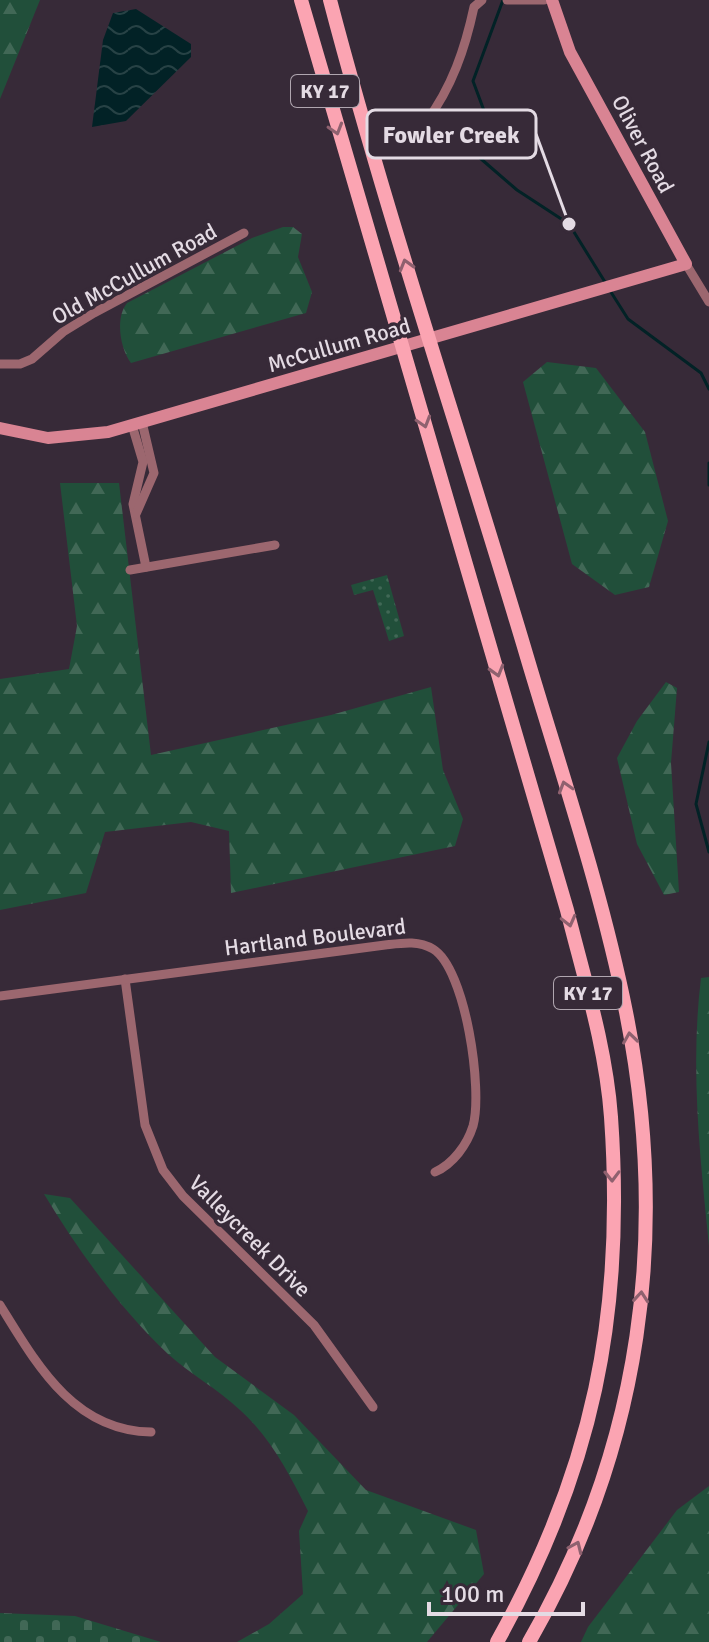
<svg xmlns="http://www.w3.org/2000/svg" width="709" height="1642" font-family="Signika,sans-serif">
	<defs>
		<pattern id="forest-firs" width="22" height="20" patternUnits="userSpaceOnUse" patternTransform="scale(2)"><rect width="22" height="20" fill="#214f3a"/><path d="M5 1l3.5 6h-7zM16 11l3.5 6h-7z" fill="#416856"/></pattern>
		<pattern id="cemetery-stones" width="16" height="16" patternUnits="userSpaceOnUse" patternTransform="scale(2)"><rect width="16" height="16" fill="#214f3a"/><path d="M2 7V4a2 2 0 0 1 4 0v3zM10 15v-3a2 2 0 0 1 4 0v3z" fill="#416856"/></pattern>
		<pattern id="park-dots" width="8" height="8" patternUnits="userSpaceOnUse" patternTransform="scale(2)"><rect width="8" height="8" fill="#214f3a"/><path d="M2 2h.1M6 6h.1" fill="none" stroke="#416856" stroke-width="1.8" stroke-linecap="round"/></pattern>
		<pattern id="water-waves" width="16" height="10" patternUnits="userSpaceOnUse" patternTransform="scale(2)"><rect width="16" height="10" fill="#022226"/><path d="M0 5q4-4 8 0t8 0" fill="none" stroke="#274245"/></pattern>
	</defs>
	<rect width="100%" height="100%" fill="#372a38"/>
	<!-- forest -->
	<g fill="url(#forest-firs)">
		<path d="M0,0H40L0,99Z"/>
		<path d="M283,227H293L302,234L298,257L312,292L306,313L131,363C120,348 115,318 127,303L252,238Z"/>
		<path d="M547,362L596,368L645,432L668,521L649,587L615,595L572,564L523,382Z"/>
		<path d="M60,483H119L151,755L331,715L431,687L443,770L463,819L455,846L231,893L229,831L191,822L105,832L86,893L0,910V679L69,669L77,626Z"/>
		<path d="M666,682L677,688L671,763L679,892L664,895L637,844L617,758L637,721Z"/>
		<path d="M709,977V1246C700,1156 690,1068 701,978Z"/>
		<path d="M44,1194L70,1198L215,1357L294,1415L366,1490L476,1530L484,1574L427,1642H237L269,1624L303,1594L299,1531L308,1511C289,1474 272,1439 240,1410C218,1389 190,1374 168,1354C120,1309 78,1250 44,1194Z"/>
		<path d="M709,1486V1642H581L588,1627L677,1510Z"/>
	</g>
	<!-- cemetery -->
	<path fill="url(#cemetery-stones)" d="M0,1613L75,1616L161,1642H0Z"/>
	<!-- park -->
	<path fill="url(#park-dots)" d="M387,575L404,636L389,641L373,590L354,595L351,585Z"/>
	<!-- water -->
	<path fill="url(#water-waves)" d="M136,9L191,44V57L126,121L92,127L103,40L113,13Z"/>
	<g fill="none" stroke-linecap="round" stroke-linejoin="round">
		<!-- stream -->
		<g stroke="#022226" stroke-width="3">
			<path d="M503,0L473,81L486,116L480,158L517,190L569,224L605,282"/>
			<path d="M609,289L628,319L701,373L709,389"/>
			<path d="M709,463V485"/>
			<path d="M709,742L696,804L709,852"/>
		</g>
		<!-- street -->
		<g stroke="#9c676f" stroke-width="9">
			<path d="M507,0H544"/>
			<path d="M426,122C452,87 465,49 474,7L482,0"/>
			<path d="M686,264L709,302"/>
			<path d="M0,364H20L32,359L63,332L94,313L244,233"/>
			<path d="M132,425L143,462L133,504L146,567"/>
			<path d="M136,514L154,473L142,422"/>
			<path d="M130,570L275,545"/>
			<path d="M125,979L145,1125L163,1170L183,1196L314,1325L373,1407"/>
			<path d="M0,996L385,945C402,943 418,940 433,949C466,969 483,1091 473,1126C467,1145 453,1164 435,1172"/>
			<path d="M0,1305C36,1363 73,1431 151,1432"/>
		</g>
		<!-- secondary -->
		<path stroke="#d98493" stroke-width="12" d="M0,428L48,438L108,432L686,264L570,52L552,0"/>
		<!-- primary -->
		<g stroke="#fba4b2" stroke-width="14">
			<path d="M301,0L567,910C584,978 606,1047 611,1117C625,1314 593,1470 497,1642"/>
			<path d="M330,0C388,221 462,438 527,657C562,775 602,892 626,1012C670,1233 642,1447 529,1642"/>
		</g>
	</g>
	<!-- one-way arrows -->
	<defs><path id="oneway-chevron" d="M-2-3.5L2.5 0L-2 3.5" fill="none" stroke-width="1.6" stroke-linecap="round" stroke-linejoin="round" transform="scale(2)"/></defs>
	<g stroke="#8f616f">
		<use href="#oneway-chevron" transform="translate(336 129) rotate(73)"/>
		<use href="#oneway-chevron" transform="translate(406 265) rotate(-106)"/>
		<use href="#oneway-chevron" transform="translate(424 422) rotate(73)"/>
		<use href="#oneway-chevron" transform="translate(497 671) rotate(74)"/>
		<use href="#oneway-chevron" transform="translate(565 787) rotate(-107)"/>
		<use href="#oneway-chevron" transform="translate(569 921) rotate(76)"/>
		<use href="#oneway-chevron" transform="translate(630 1038) rotate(-98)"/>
		<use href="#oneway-chevron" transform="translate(612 1176) rotate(89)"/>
		<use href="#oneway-chevron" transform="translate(641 1297) rotate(-85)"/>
		<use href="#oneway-chevron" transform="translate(576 1547) rotate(-66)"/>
	</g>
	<g text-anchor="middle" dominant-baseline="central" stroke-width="7" stroke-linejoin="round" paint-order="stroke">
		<!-- shield labels -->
		<g fill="#372a38" stroke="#b0a6b0" stroke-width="2">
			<rect x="291" y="75" width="68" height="32" rx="6"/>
			<rect x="554" y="977" width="68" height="32" rx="6"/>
		</g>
		<g font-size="20" font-weight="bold" fill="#e4dbe4">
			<text x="325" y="91">KY 17</text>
			<text x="588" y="993">KY 17</text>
		</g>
		<!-- street labels -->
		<g font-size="22" fill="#e4dbe4" stroke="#372a38">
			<text transform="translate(643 144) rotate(62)">Oliver Road</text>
			<text transform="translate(134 274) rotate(-29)">Old McCullum Road</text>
			<text transform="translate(339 345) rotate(-16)">McCullum Road</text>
			<text transform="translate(315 937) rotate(-7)">Hartland Boulevard</text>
			<text transform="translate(250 1236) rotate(45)">Valleycreek Drive</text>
		</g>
	</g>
	<!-- callouts -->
	<path fill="none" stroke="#e4dbe4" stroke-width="3" d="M569 224L536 134"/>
	<circle fill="#e4dbe4" stroke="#372a38" stroke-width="3" cx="569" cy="224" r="8"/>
	<rect fill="#372a38" stroke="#e4dbe4" stroke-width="3" x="367" y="110" width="169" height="48" rx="8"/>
	<g font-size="24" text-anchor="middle" font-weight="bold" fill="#e4dbe4">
		<text x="451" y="143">Fowler Creek</text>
	</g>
	<!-- scale -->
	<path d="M429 1602v12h154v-12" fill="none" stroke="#e4dbe4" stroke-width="4"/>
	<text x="441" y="1602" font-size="24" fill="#e4dbe4" stroke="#372a38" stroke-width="6" paint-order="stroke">100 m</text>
</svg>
